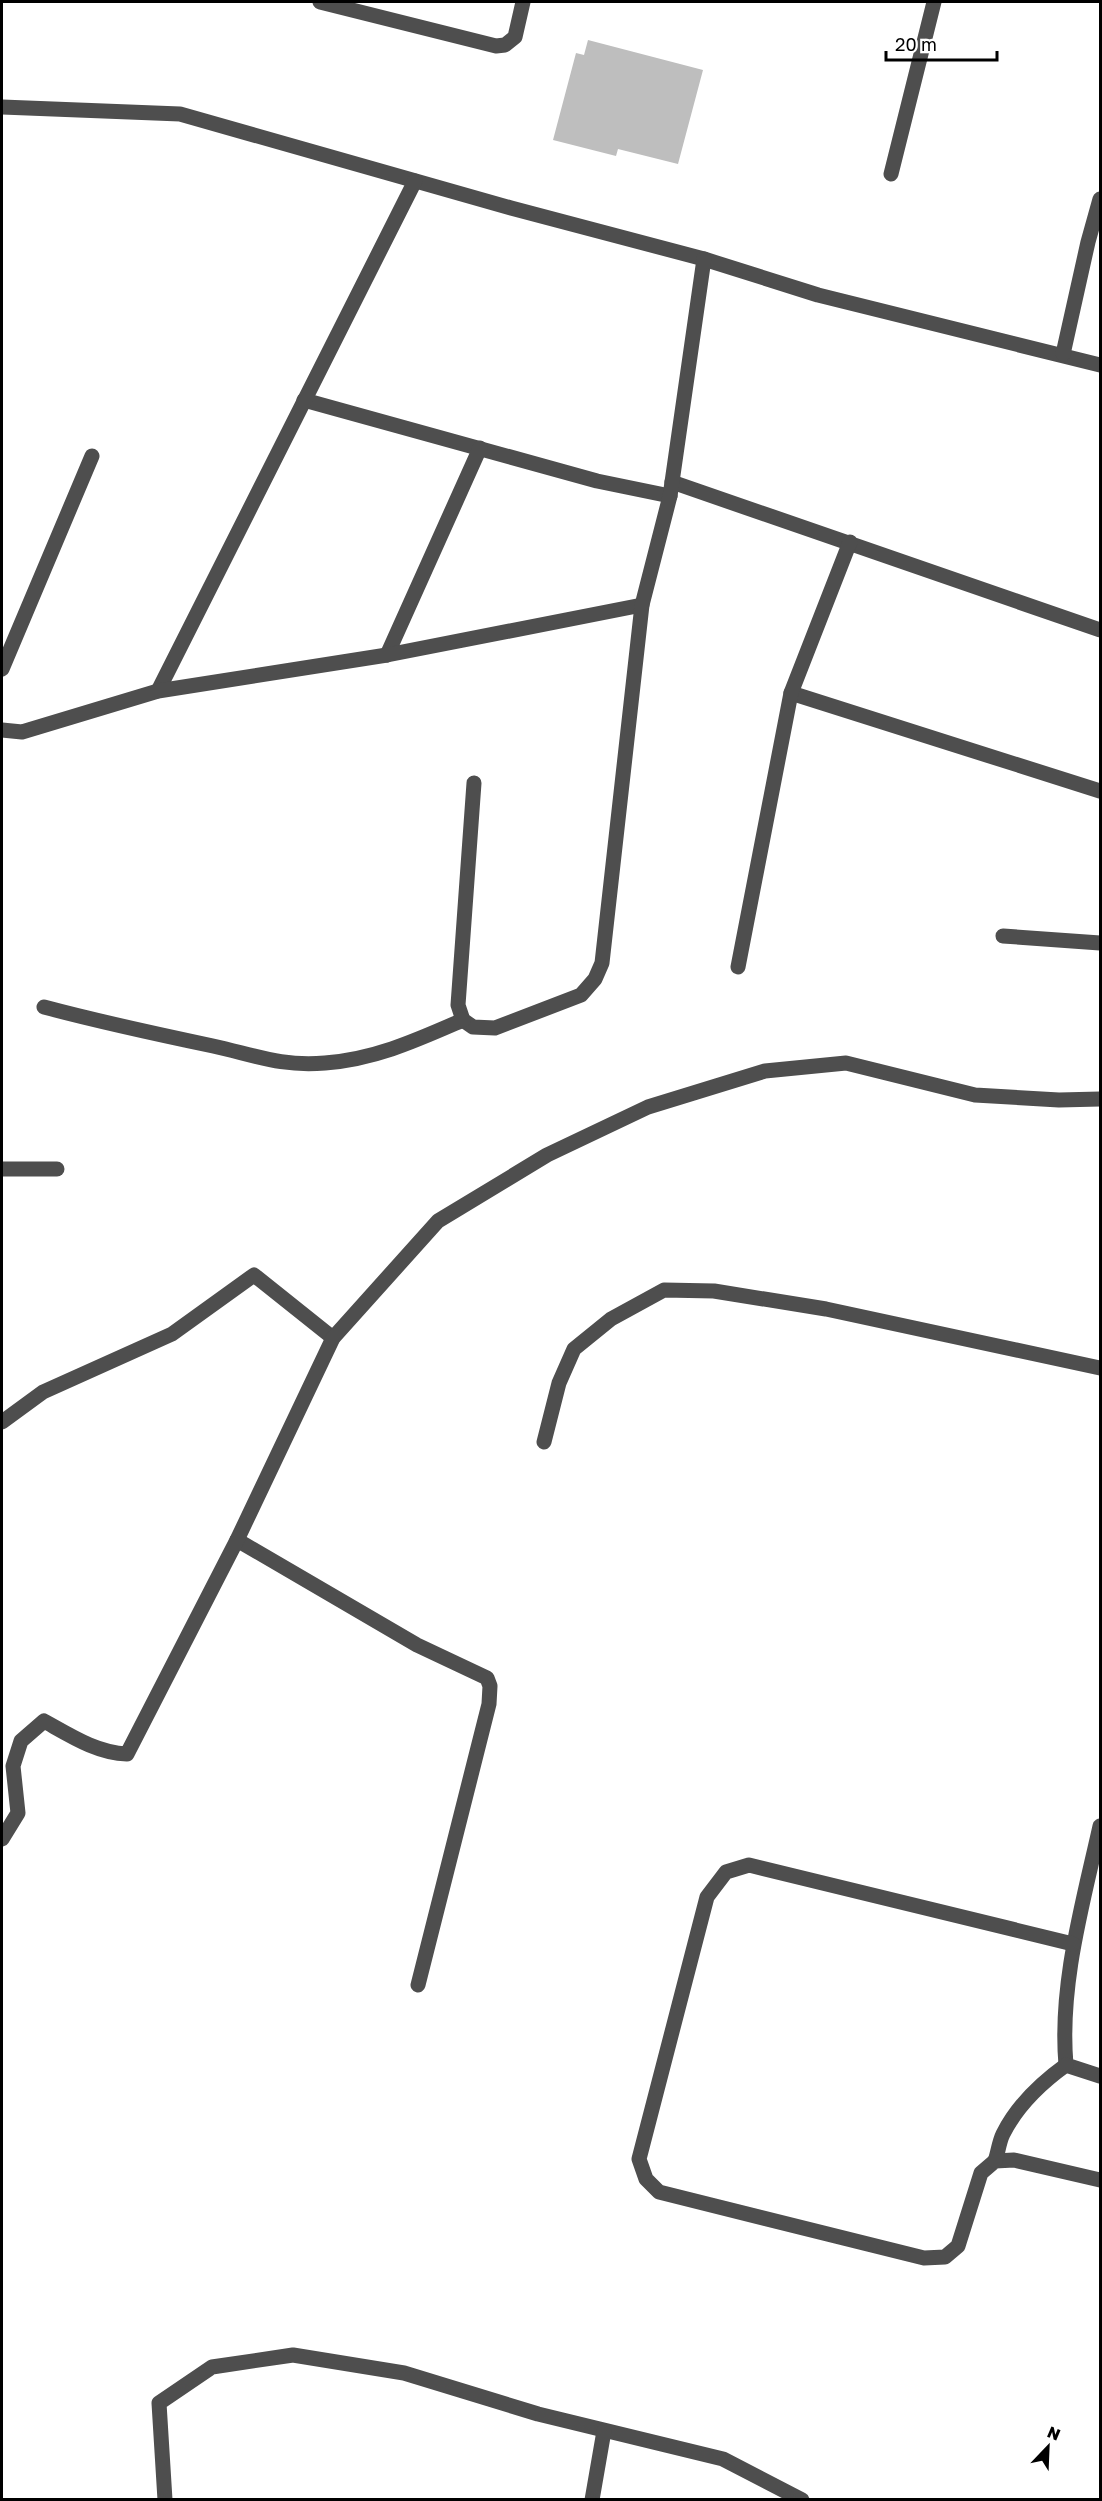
<svg xmlns="http://www.w3.org/2000/svg" width="1102" height="2501" font-family="'Golos Text',sans-serif">
	<rect width="100%" height="100%" fill="#fff"/>
	<!-- building -->
	<path fill="#bebebe" d="M588,40L703,70L678,164L618,149L616,156L553,140L576,53L584,55Z"/>
	<g fill="none" stroke-linecap="round" stroke-linejoin="round">
		<!-- minor -->
		<g stroke="#4e4e4e" stroke-width="15">
			<path d="M320,2L496,46L505,45L515,37L523,2"/>
			<path d="M2,107L180,114L511,208L704,259L818,295L1100,365"/>
			<path d="M891,174L934,2"/>
			<path d="M1063,354L1088,242L1100,199"/>
			<path d="M304,400L597,481L670,496"/>
			<path d="M672,482L1100,630"/>
			<path d="M387,655L480,448"/>
			<path d="M2,669L92,456"/>
			<path d="M158,691L415,181"/>
			<path d="M791,693L1100,791"/>
			<path d="M2,730L22,732L158,691L387,655L642,605"/>
			<path d="M474,783L458,1005L463,1020L473,1027L495,1028L581,995L595,979L602,963L642,605L670,496L704,259"/>
			<path d="M1003,936L1100,943"/>
			<path d="M738,967L791,693L850,542"/>
			<path d="M44,1007C100,1022 156,1034 213,1046C254,1055 282,1067 325,1063C376,1059 417,1040 463,1020"/>
			<path d="M2,1169H57"/>
			<path d="M2,1422L43,1392L172,1334L254,1275L333,1338"/>
			<path d="M544,1442L559,1383L574,1349L611,1319L664,1290L714,1291L826,1309L1100,1368"/>
			<path d="M237,1540L417,1645L487,1678L490,1686L489,1704L418,1985"/>
			<path d="M1100,1826C1083,1903 1059,1985 1066,2065L1100,2076"/>
			<path d="M2,1839L18,1813L13,1766L21,1741L44,1721C71,1736 97,1753 127,1754L237,1540L333,1338L438,1221L547,1155L648,1107L765,1071L846,1063L975,1095L1059,1100L1100,1099"/>
			<path d="M1073,1944L749,1865L726,1872L707,1897L639,2159L646,2179L659,2192L924,2258L945,2257L958,2246L981,2173L995,2161L1014,2160L1100,2180"/>
			<path d="M995,2161C998,2153 999,2142 1003,2134C1017,2106 1041,2083 1066,2065"/>
			<path d="M165,2500L159,2403L212,2367L293,2355L404,2373L538,2414L723,2459L802,2500"/>
			<path d="M592,2500L604,2431"/>
		</g>
	</g>
	<!-- border -->
	<rect width="1102" height="2501" fill="none" stroke="#000000" stroke-width="6"/>
	<!-- north arrow -->
	<g transform="translate(1048 2447) rotate(23)" stroke="#ffffff" stroke-width="4.5" paint-order="stroke">
	<path d="M0-4.5L10 22L0 15L-10 22Z" fill="#000000"/>
	<text y="-9" font-size="16" font-weight="bold" text-anchor="middle" fill="#000000">N</text>
	</g>
	<!-- scale -->
	<path d="M886 51v9h111v-9" fill="none" stroke="#000000" stroke-width="3"/>
	<text x="895" y="51" font-size="18" fill="#000000" stroke="#ffffff" stroke-width="4.5" paint-order="stroke">20 m</text>
</svg>
